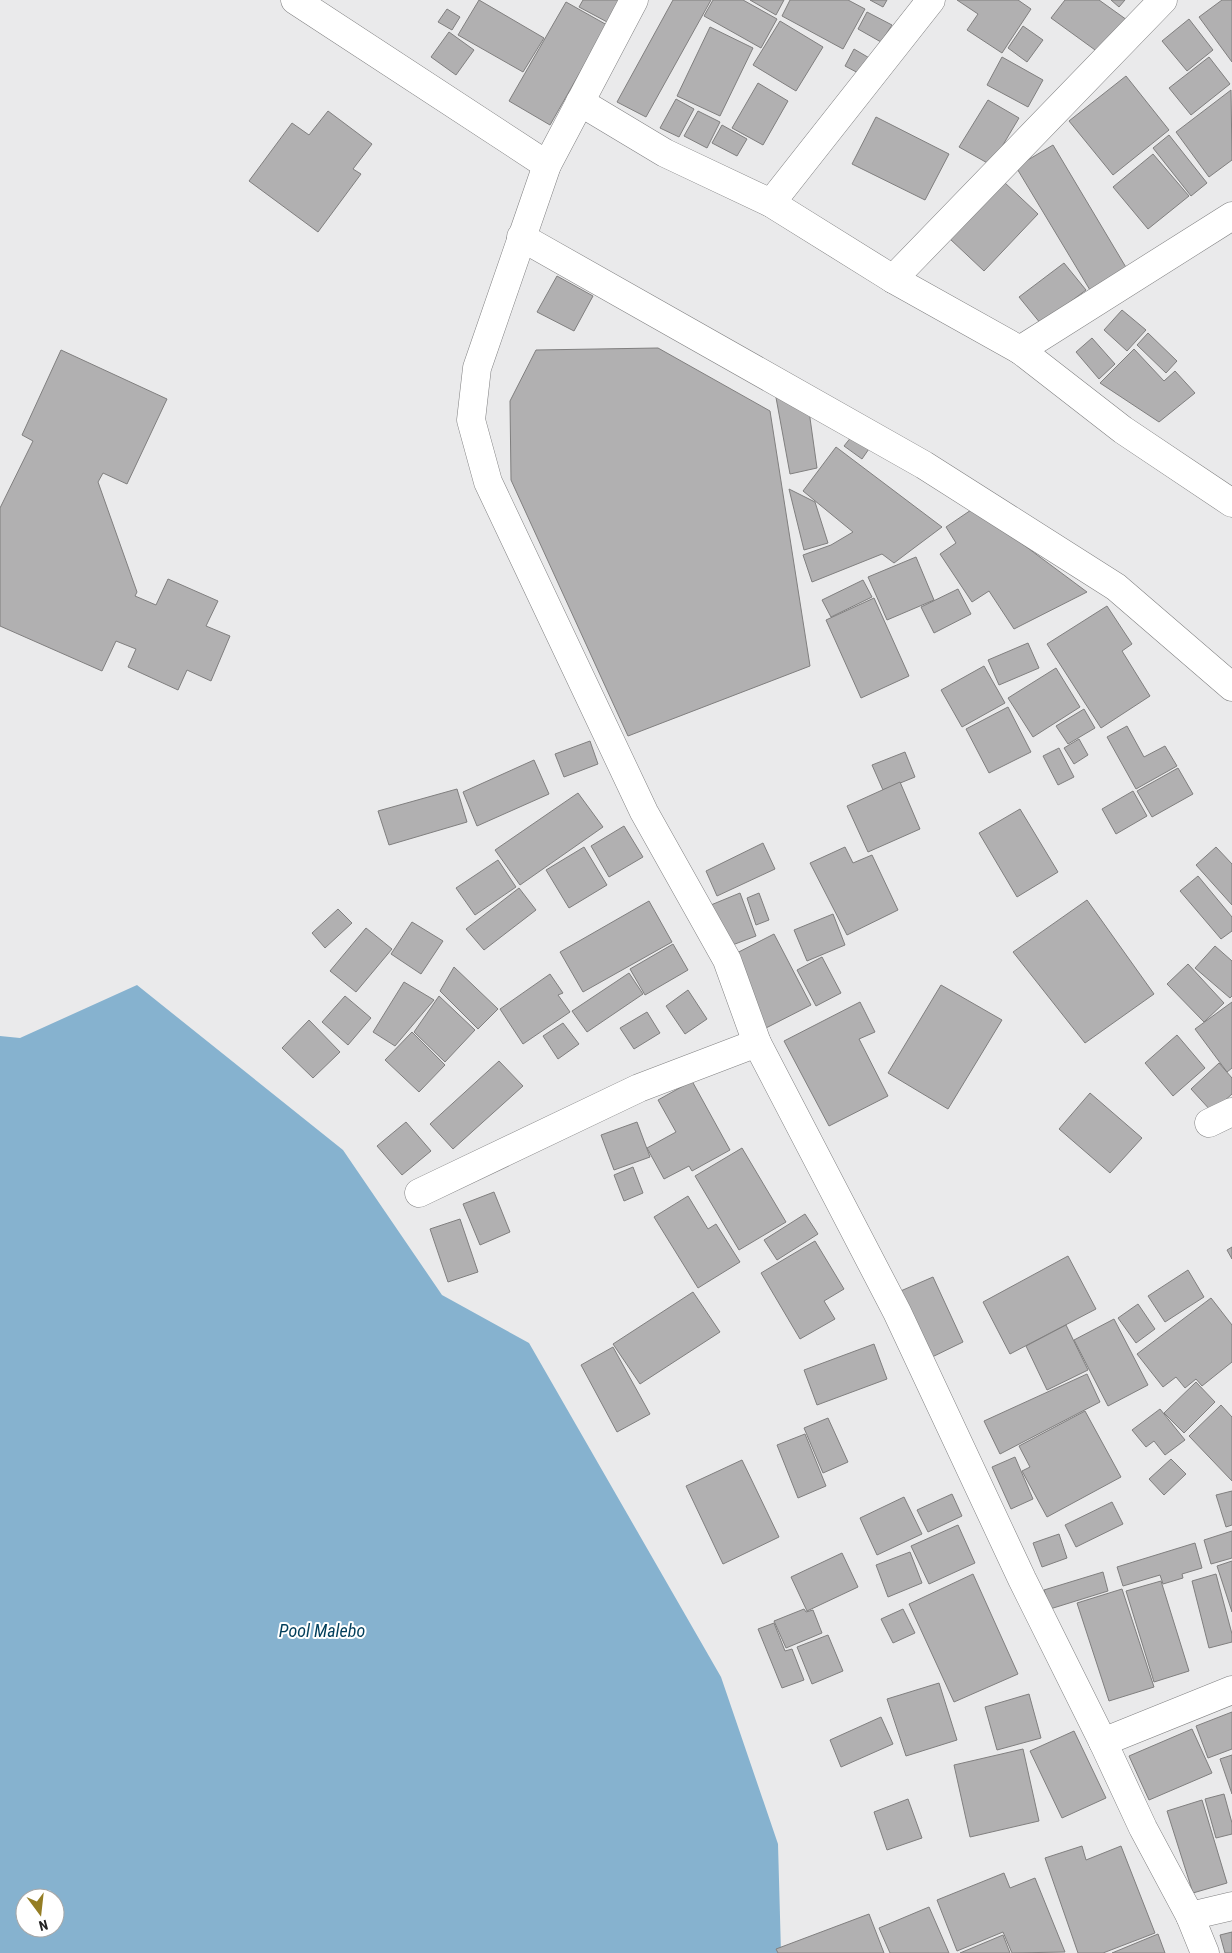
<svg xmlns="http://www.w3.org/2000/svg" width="1232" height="1953" font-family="'Roboto Condensed',sans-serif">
	<rect width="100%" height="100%" fill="#eaeaeb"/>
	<!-- water -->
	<path fill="#86b2cf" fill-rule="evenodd" d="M137,985L343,1150L442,1295L529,1343L721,1677L778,1844L781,1953H0V1036L20,1038ZM25,1898H55V1928H25Z"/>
	<!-- building -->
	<g fill="#b1b0b1" stroke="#807f7f">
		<path d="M479,0L544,38L523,72L458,35Z"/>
		<path d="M583,0H621L609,23L579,7Z"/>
		<path d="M673,0H711L646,117L617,102Z"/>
		<path d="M713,0H743L777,19L761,48L704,16Z"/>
		<path d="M750,0H784L776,15Z"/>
		<path d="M790,0H848L865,9L843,49L782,16Z"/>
		<path d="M870,0H887L883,7Z"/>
		<path d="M957,0H1018L1031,9L1002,53L967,30L978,14Z"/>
		<path d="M1065,0H1099L1127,20L1102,55L1051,18Z"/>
		<path d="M1111,0H1125L1119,7Z"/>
		<path d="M1222,0H1232V62L1199,17Z"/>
		<path d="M566,2L607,25L550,125L509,101Z"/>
		<path d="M447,9L460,17L452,30L438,22Z"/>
		<path d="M867,12L892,25L881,42L858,29Z"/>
		<path d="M1189,19L1213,50L1187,71L1162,41Z"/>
		<path d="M780,21L823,47L796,91L753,65Z"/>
		<path d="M1023,26L1043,40L1027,62L1008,48Z"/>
		<path d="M710,27L753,48L720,116L677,96Z"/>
		<path d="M449,32L474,50L456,75L431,57Z"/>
		<path d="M854,49L871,59L862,75L845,66Z"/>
		<path d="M1002,57L1043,80L1028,107L987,85Z"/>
		<path d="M1209,57L1230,84L1191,115L1169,88Z"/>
		<path d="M1126,76L1169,130L1113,175L1069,121Z"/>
		<path d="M758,83L788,101L763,145L732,128Z"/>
		<path d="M1231,90L1232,160L1209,177L1176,132Z"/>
		<path d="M676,99L694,109L679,137L660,128Z"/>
		<path d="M988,100L1019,118L991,165L959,147Z"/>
		<path d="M328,111L372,144L353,169L361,174L318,232L249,181L292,123L309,135Z"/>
		<path d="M698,111L720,122L707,148L684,136Z"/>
		<path d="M876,117L949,154L925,200L852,164Z"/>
		<path d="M722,125L747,139L737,156L712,143Z"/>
		<path d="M1169,135L1207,183L1191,196L1153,148Z"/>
		<path d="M1053,145L1127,269L1090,290L1016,167Z"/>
		<path d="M1153,154L1189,196L1148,229L1113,187Z"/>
		<path d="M1004,182L1038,214L984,271L950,239Z"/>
		<path d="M1064,263L1086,290L1041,324L1019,297Z"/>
		<path d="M557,276L593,296L574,331L537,312Z"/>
		<path d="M1122,310L1146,330L1127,351L1104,330Z"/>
		<path d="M1148,333L1177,361L1166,373L1137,345Z"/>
		<path d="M1092,338L1115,364L1099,379L1076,352Z"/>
		<path d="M658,348L770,411L810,666L628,736L511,480L510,401L536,350Z"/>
		<path d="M1134,349L1164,381L1175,371L1195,393L1159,422L1100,383Z"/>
		<path d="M61,350L167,399L127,484L103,473L98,482L137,592L135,596L156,605L168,579L218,601L206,626L230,636L211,681L187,670L178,690L128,667L136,649L116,641L102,671L0,626V508L33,441L22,435Z"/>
		<path d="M775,392L808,404L817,468L790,474Z"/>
		<path d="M856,431L873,443L862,459L844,446Z"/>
		<path d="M836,447L942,527L894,563L882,554L812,582L803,555L831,545L853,532L803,491Z"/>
		<path d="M789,489L815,502L828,543L804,550Z"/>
		<path d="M974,508L1087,592L1014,629L989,591L972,602L940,554L956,543L946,527Z"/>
		<path d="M916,557L934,600L887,620L868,577Z"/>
		<path d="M863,580L872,597L831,617L822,600Z"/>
		<path d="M958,589L971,614L934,633L921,607Z"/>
		<path d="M874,598L909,676L861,698L826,620Z"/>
		<path d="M1107,606L1132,644L1122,651L1150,696L1101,728L1047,644Z"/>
		<path d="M1028,643L1039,668L999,685L988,660Z"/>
		<path d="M984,666L1005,703L962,727L941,690Z"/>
		<path d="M1056,668L1080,707L1033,737L1008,698Z"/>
		<path d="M1008,707L1031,752L989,773L966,729Z"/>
		<path d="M1084,709L1095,728L1068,744L1056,726Z"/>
		<path d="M1127,726L1144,757L1165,746L1177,766L1136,789L1107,737Z"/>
		<path d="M1079,739L1088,755L1074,764L1064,748Z"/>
		<path d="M590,741L598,764L564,777L555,754Z"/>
		<path d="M1059,748L1074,777L1058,785L1043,756Z"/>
		<path d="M905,752L915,777L883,790L872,765Z"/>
		<path d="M534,760L549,794L477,826L463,792Z"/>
		<path d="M1178,768L1193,794L1152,817L1137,791Z"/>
		<path d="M900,782L920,829L868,852L847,806Z"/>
		<path d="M457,789L467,822L389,845L378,811Z"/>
		<path d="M1133,791L1147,816L1116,834L1102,809Z"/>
		<path d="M578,793L603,827L520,885L495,850Z"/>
		<path d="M1020,809L1058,872L1017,897L979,833Z"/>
		<path d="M624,826L643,857L609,877L591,846Z"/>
		<path d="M763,843L775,869L717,896L706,871Z"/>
		<path d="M584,847L607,885L569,908L546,870Z"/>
		<path d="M845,847L853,863L872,855L898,910L847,935L810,863Z"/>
		<path d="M1216,847L1232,864V905L1196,865Z"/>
		<path d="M498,860L516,887L475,915L456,888Z"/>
		<path d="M1198,876L1232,917V931L1221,939L1180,891Z"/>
		<path d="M519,888L536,910L484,950L466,929Z"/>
		<path d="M740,893L756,936L722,949L706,907Z"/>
		<path d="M759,893L769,920L756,925L747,898Z"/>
		<path d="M1087,900L1154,994L1085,1043L1013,952Z"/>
		<path d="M649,901L672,942L583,992L560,952Z"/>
		<path d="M338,909L352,923L325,948L312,933Z"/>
		<path d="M833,914L845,945L807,961L794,930Z"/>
		<path d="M412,922L443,941L421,974L391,954Z"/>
		<path d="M366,928L392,949L356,992L330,971Z"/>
		<path d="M774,934L811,1005L764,1029L727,958Z"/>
		<path d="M673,944L688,970L645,995L630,969Z"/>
		<path d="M1215,946L1232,961V996L1230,998L1195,968Z"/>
		<path d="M822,957L841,993L816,1006L797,970Z"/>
		<path d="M1188,964L1224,1003L1204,1022L1167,984Z"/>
		<path d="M454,967L498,1009L478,1029L440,991Z"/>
		<path d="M629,973L643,994L587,1032L572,1011Z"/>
		<path d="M550,974L563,993L558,995L570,1012L523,1044L500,1009Z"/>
		<path d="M404,982L434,1000L395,1046L373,1032Z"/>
		<path d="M941,985L1002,1020L948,1109L888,1073Z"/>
		<path d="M688,990L707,1019L685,1034L666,1006Z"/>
		<path d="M345,996L371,1018L348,1045L322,1022Z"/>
		<path d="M439,996L475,1030L445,1062L414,1032Z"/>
		<path d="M860,1002L875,1032L859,1039L888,1096L829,1126L784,1041Z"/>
		<path d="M1232,1002V1068L1227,1072L1195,1029Z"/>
		<path d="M647,1012L660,1033L634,1049L620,1028Z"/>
		<path d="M309,1020L340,1052L313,1078L282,1048Z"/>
		<path d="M563,1023L579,1044L558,1059L543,1036Z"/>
		<path d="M412,1032L445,1065L419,1092L385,1060Z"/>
		<path d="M1177,1035L1205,1068L1173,1096L1145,1063Z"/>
		<path d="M499,1061L523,1086L453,1149L430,1124Z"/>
		<path d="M1219,1063L1232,1078V1094L1212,1112L1191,1089Z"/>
		<path d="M692,1081L730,1150L692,1171L689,1166L664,1179L647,1148L676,1132L658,1100Z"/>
		<path d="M1090,1093L1142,1138L1110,1173L1059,1129Z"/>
		<path d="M406,1122L431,1151L402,1175L377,1146Z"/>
		<path d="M637,1122L650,1157L614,1170L601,1135Z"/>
		<path d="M742,1148L786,1222L739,1250L695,1176Z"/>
		<path d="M633,1167L643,1193L624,1201L614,1175Z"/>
		<path d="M494,1192L510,1232L480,1245L463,1204Z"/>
		<path d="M688,1196L708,1229L716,1224L740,1262L698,1288L654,1217Z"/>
		<path d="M805,1214L818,1234L777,1260L764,1240Z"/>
		<path d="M460,1219L478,1272L448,1282L430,1229Z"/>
		<path d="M815,1241L844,1289L824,1301L835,1319L800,1339L761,1273Z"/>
		<path d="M1232,1247V1259L1227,1250Z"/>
		<path d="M1068,1256L1096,1309L1010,1354L983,1302Z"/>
		<path d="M1188,1270L1204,1297L1165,1322L1148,1296Z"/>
		<path d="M933,1277L963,1342L928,1359L896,1293Z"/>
		<path d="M693,1292L720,1332L640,1384L613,1344Z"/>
		<path d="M1211,1298L1232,1325V1362L1202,1386L1196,1379L1185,1388L1176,1377L1163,1387L1137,1354Z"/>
		<path d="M1138,1304L1155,1329L1136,1343L1118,1318Z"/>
		<path d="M1114,1319L1148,1385L1108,1406L1074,1340Z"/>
		<path d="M1066,1325L1088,1370L1047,1390L1026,1346Z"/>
		<path d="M874,1344L887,1379L817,1405L804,1370Z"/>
		<path d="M613,1347L650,1414L617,1432L581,1365Z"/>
		<path d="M1087,1374L1100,1402L1000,1454L984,1421Z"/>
		<path d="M1196,1382L1215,1402L1184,1433L1164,1413Z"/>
		<path d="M1221,1405L1232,1417V1481L1189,1436Z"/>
		<path d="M1160,1409L1185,1440L1165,1455L1154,1441L1146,1447L1132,1430Z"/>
		<path d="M1085,1411L1121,1477L1047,1517L1022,1471L1030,1467L1019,1446Z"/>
		<path d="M828,1418L848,1462L823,1473L804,1428Z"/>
		<path d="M805,1434L826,1486L798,1498L777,1445Z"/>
		<path d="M1015,1457L1033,1499L1011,1509L992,1467Z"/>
		<path d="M1171,1459L1186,1474L1164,1495L1149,1479Z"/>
		<path d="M742,1460L779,1537L723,1564L686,1486Z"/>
		<path d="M1232,1491V1525L1226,1527L1216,1495Z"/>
		<path d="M952,1494L962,1516L928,1532L917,1510Z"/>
		<path d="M904,1497L922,1534L877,1555L860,1518Z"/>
		<path d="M1112,1502L1123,1524L1076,1547L1065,1525Z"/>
		<path d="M958,1525L975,1563L929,1584L911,1546Z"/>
		<path d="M1232,1531V1558L1211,1564L1204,1540Z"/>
		<path d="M1059,1534L1067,1558L1042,1567L1033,1543Z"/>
		<path d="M1195,1543L1202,1568L1182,1574L1183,1578L1163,1584L1160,1575L1123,1586L1117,1567Z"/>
		<path d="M910,1552L922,1583L888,1597L876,1565Z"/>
		<path d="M842,1553L858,1587L807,1611L791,1577Z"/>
		<path d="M1232,1561V1612L1217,1566Z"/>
		<path d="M1103,1572L1108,1591L1050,1609L1044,1590Z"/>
		<path d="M973,1574L1018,1674L954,1702L909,1604Z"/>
		<path d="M1216,1574L1232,1634V1642L1209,1648L1192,1581Z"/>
		<path d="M1161,1581L1189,1671L1154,1682L1126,1591Z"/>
		<path d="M1122,1589L1154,1687L1109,1701L1077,1603Z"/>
		<path d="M804,1609L806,1612L813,1610L822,1633L786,1648L774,1621Z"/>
		<path d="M903,1609L915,1633L893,1643L881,1619Z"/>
		<path d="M774,1623L785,1651L792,1649L804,1680L782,1688L758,1629Z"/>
		<path d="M828,1635L843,1671L812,1684L797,1647Z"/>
		<path d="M939,1683L957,1740L906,1756L887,1699Z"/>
		<path d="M1029,1694L1041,1738L997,1750L985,1707Z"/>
		<path d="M1232,1712V1749L1208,1758L1196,1726Z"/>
		<path d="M881,1717L893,1744L841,1767L830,1740Z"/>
		<path d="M1192,1729L1212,1773L1149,1800L1129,1756Z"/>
		<path d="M1074,1731L1106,1798L1062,1818L1030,1751Z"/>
		<path d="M1023,1749L1039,1821L970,1837L954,1765Z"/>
		<path d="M1232,1755V1794L1220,1759Z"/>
		<path d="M1224,1794L1232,1823V1834L1216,1838L1205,1799Z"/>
		<path d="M908,1799L922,1838L887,1850L874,1812Z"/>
		<path d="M1202,1800L1227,1883L1193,1893L1167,1811Z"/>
		<path d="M1082,1846L1086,1860L1121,1846L1155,1933L1103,1953H1078L1045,1858Z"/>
		<path d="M1004,1873L1010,1888L1035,1878L1065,1952L1012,1953L1003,1932L957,1951L937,1900Z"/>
		<path d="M929,1907L949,1953H890L879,1928Z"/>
		<path d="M869,1914L884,1953H778L776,1949Z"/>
		<path d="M1232,1932V1953H1225L1220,1935Z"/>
		<path d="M1158,1934L1165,1953H1112Z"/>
		<path d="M1003,1935L1010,1953H960Z"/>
	</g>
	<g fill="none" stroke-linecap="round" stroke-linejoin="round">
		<!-- minor casing -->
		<g stroke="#818182" stroke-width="29">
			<g id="minor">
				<path d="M295,0L547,165"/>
				<path d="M634,0L547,165L477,368L471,420L488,482L644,812L727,960L757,1043L897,1312L1022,1579L1103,1742L1143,1828L1190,1916L1205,1953"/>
				<path d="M580,102L665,153L771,203L893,279L1020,350L1123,430L1232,503"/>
				<path d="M771,203L931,0"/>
				<path d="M521,237L924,465L1116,587L1232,687"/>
				<path d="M893,279L1163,0"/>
				<path d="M1020,350L1232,216"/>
				<path d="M1209,1123L1232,1112"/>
				<path d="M419,1193L639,1088L757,1043"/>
				<path d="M1103,1742L1232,1690"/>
				<path d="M1190,1916L1232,1906"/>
			</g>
		</g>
		<!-- minor -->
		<use href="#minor" stroke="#fff" stroke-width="28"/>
	</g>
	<g text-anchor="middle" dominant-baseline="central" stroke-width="4" stroke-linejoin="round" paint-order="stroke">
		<!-- water labels -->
		<g font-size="18" font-style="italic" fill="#013e5b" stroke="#fff">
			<text x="322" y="1630">Pool Malebo</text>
		</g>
	</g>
	<!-- north arrow -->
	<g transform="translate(40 1913) rotate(165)"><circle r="24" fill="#ffffff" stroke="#a7a7a7"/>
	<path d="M0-4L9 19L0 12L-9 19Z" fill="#947d24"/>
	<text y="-8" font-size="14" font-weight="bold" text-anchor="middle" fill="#232323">N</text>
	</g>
</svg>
